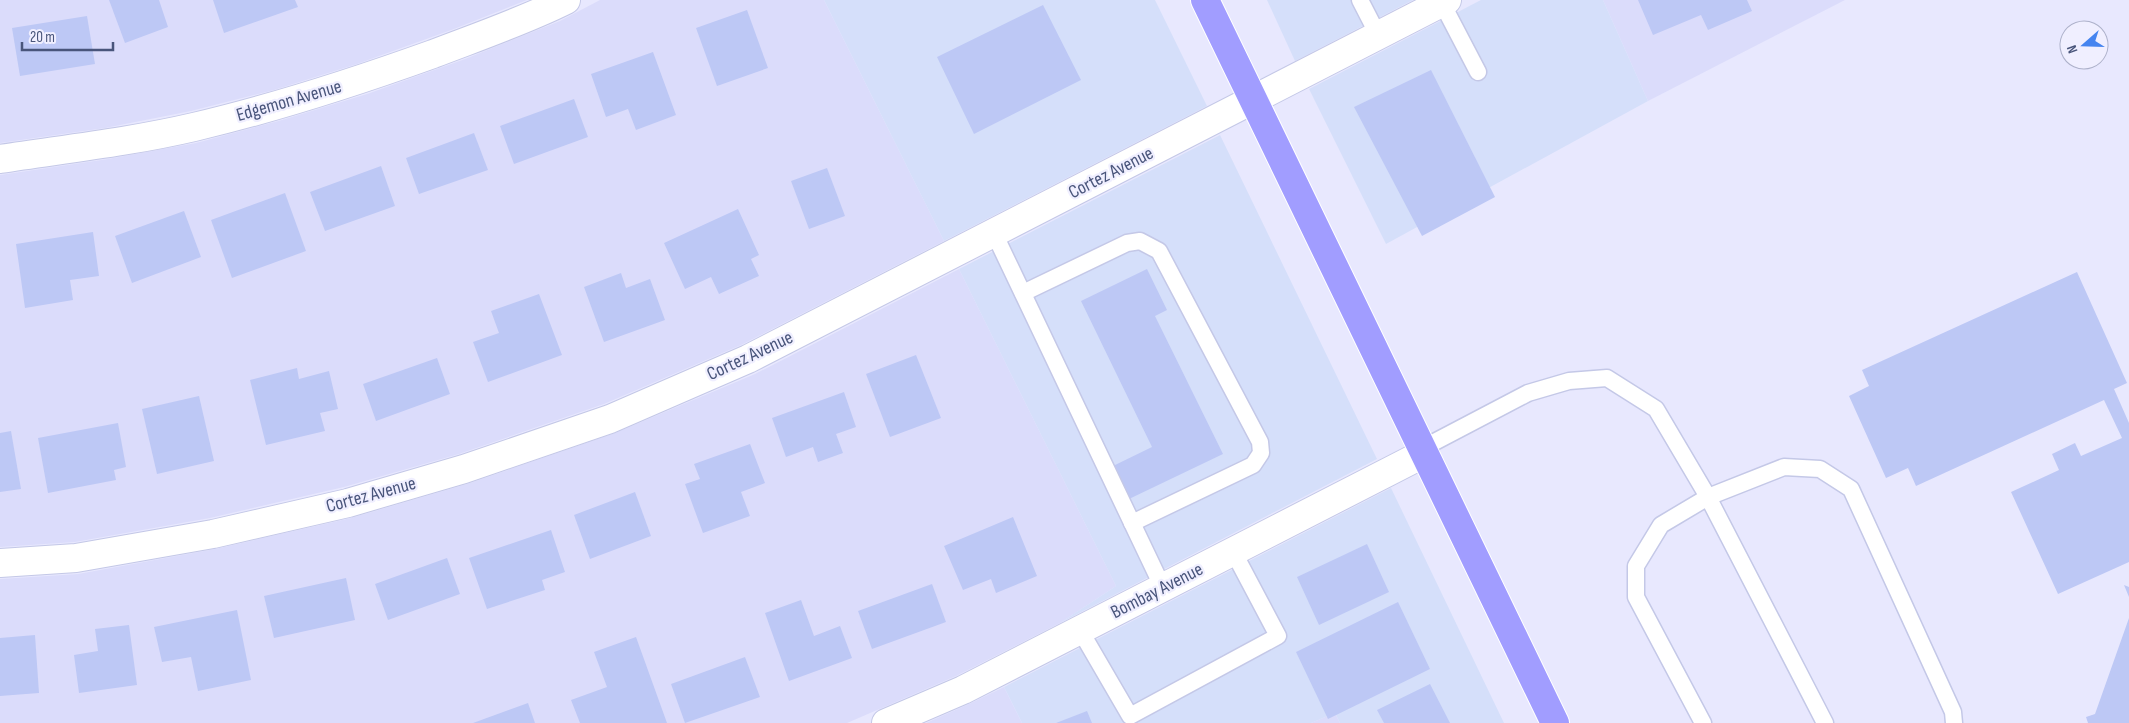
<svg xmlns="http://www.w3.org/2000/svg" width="2129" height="723" font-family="'Sofia Sans Condensed',sans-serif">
	<rect width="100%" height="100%" fill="#e8e8fe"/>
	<!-- residential -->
	<g fill="#dbdcfb">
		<path d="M0,0H527L454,29L357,64L274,90L191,111L105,128L0,143Z"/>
		<path d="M600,0H824L944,241L741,345L604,404L459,454L344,487L210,518L75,542L0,547V175L108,159L196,143L282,120L367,94L465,59L560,21Z"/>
		<path d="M1603,0H1845L1648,101Z"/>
		<path d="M959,269L1116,586L1060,623L956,676L847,723H0V579L78,574L215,549L351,518L467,484L615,433L755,374Z"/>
		<path d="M1004,687L1022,723H926L969,704Z"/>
		<path d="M1335,713L1340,723H1311Z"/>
	</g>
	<!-- commercial -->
	<g fill="#d5dffa">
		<path d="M824,0H1155L1207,106L944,241Z"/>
		<path d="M1267,0H1413L1295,61Z"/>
		<path d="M1481,0H1603L1648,101L1386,244L1309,89Z"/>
		<path d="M1220,135L1377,459L1060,623L1116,586L959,269Z"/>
		<path d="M1391,488L1504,723H1340L1335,713L1311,723H1022L1004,687Z"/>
	</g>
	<!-- building -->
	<g fill="#bdc8f5">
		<path d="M109,0H159L168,27L125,43Z"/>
		<path d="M213,0H295L298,7L224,33Z"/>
		<path d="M1638,0H1747L1752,11L1708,30L1701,15L1653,35Z"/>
		<path d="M1043,5L1081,80L974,134L937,57Z"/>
		<path d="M747,10L768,68L717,86L696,28Z"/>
		<path d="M87,16L95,64L20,76L12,28Z"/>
		<path d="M653,52L676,115L636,130L628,109L606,117L591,74Z"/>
		<path d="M1431,70L1495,197L1422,236L1354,107Z"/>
		<path d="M574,99L588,137L514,164L500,126Z"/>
		<path d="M474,133L488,170L419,194L406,158Z"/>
		<path d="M381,166L395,206L325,231L310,192Z"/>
		<path d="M827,168L845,216L809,229L791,181Z"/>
		<path d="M285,193L306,251L232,278L211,220Z"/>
		<path d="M738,209L759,255L751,259L759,276L719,294L711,277L685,289L664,243Z"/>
		<path d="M184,211L201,257L132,283L115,236Z"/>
		<path d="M93,232L99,276L70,280L73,300L25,308L16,244Z"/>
		<path d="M1147,269L1167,310L1155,316L1223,454L1129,499L1113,466L1152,447L1081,301Z"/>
		<path d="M2077,272L2127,383L2114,389L2129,423V562L2058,594L2011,492L2059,470L2052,454L2075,443L2081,456L2122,438L2104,400L1916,486L1908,468L1886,478L1849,396L1869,386L1862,370Z"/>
		<path d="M621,273L626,288L650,279L665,320L604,342L584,287Z"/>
		<path d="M539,294L562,355L488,382L473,342L499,333L491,311Z"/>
		<path d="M916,355L941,418L890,437L866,374Z"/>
		<path d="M437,358L450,394L376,421L363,384Z"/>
		<path d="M297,368L299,379L329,371L338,409L320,413L325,431L266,445L250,380Z"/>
		<path d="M844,392L856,427L836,434L843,453L818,462L813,447L786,457L772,418Z"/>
		<path d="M199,396L214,461L157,474L142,409Z"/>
		<path d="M118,423L126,467L114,470L116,480L48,493L38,438Z"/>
		<path d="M11,431L21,489L0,492V433Z"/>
		<path d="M750,444L765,483L741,492L750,516L703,533L685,484L700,479L694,464Z"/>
		<path d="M635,492L651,536L590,559L574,515Z"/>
		<path d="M1013,517L1037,576L996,593L991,579L963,590L944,546Z"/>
		<path d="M551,530L565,572L542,580L545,590L487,609L469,558Z"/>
		<path d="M1367,544L1389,592L1319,625L1297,577Z"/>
		<path d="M447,558L460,594L388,620L375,584Z"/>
		<path d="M346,578L355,620L274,638L264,596Z"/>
		<path d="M932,584L946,622L872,649L858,611Z"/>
		<path d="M2124,585L2129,587V597Z"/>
		<path d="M801,600L814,636L840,626L852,658L789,681L765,613Z"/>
		<path d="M1398,602L1430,669L1328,719L1296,652Z"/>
		<path d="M237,610L251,680L198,691L191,657L162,662L154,627Z"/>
		<path d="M2129,618V723H2088L2086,717L2095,714Z"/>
		<path d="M129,625L137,685L79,693L74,655L98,651L95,629Z"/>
		<path d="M35,635L39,693L0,696V638Z"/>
		<path d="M636,637L667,723H580L571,700L607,687L594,652Z"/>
		<path d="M745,657L760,697L685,723L671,684Z"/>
		<path d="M1430,684L1450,723H1384L1377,710Z"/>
		<path d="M528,703L535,723H473Z"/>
		<path d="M1087,711L1092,723H1056Z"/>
	</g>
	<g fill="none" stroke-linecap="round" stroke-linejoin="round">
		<!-- service casing -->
		<g stroke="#c4c8e7" stroke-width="19">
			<g id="service">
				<path d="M1360,0L1378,35"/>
				<path d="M1442,3L1478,72"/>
				<path d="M994,233L1163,588"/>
				<path d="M1023,293L1127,243L1140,241L1159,251L1260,442L1261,453L1253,465L1132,523"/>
				<path d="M1423,448L1528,393L1569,381L1607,378L1656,409L1708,497L1825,723"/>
				<path d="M1080,630L1130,716L1278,636L1233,551"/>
				<path d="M1703,723L1636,597V566L1661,525L1708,497L1784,467L1820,469L1851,489L1953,712L1954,723"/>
			</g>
		</g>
		<!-- minor casing -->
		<g stroke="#c4c8e7" stroke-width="30">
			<g id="minor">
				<path d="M0,563L76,558L213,534L348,503L464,469L610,419L748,359L1447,0"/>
				<path d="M886,723L963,690L1425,453"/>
			</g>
		</g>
		<!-- tertiary casing -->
		<g stroke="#c4c8e7" stroke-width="30">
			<path id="tertiary" d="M0,159C65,149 130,142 194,127C275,108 355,82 433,54C477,37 524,21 566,0"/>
		</g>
		<!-- primary casing -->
		<g stroke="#fff" stroke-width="30">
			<path id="primary" d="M1205,0L1555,723"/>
		</g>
		<!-- service -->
		<use href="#service" stroke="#fff" stroke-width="16"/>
		<!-- minor -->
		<use href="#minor" stroke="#fff" stroke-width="28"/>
		<!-- tertiary -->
		<use href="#tertiary" stroke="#fff" stroke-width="28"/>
		<!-- primary -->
		<use href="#primary" stroke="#a19dff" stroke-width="28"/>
	</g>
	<g text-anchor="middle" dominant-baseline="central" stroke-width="4.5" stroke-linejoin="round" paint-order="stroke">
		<!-- street labels -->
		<g font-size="19" fill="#49557b" stroke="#f0efff">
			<text transform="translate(289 101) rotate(-16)">Edgemon Avenue</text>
			<text transform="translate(1111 173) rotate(-27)">Cortez Avenue</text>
			<text transform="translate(750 356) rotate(-25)">Cortez Avenue</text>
			<text transform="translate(371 495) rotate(-15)">Cortez Avenue</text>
			<text transform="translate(1157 591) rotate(-27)">Bombay Avenue</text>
		</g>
	</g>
	<!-- north arrow -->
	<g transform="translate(2084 45) rotate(250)"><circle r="24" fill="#f0efff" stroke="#adb1ca"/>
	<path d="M0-4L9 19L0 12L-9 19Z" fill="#4584f0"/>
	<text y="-8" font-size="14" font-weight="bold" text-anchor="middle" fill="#49557b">N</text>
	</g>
	<!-- scale -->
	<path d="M22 42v8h91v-8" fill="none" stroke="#49557b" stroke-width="2.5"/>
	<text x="30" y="42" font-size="15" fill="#49557b" stroke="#f0efff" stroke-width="4" paint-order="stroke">20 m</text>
</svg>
